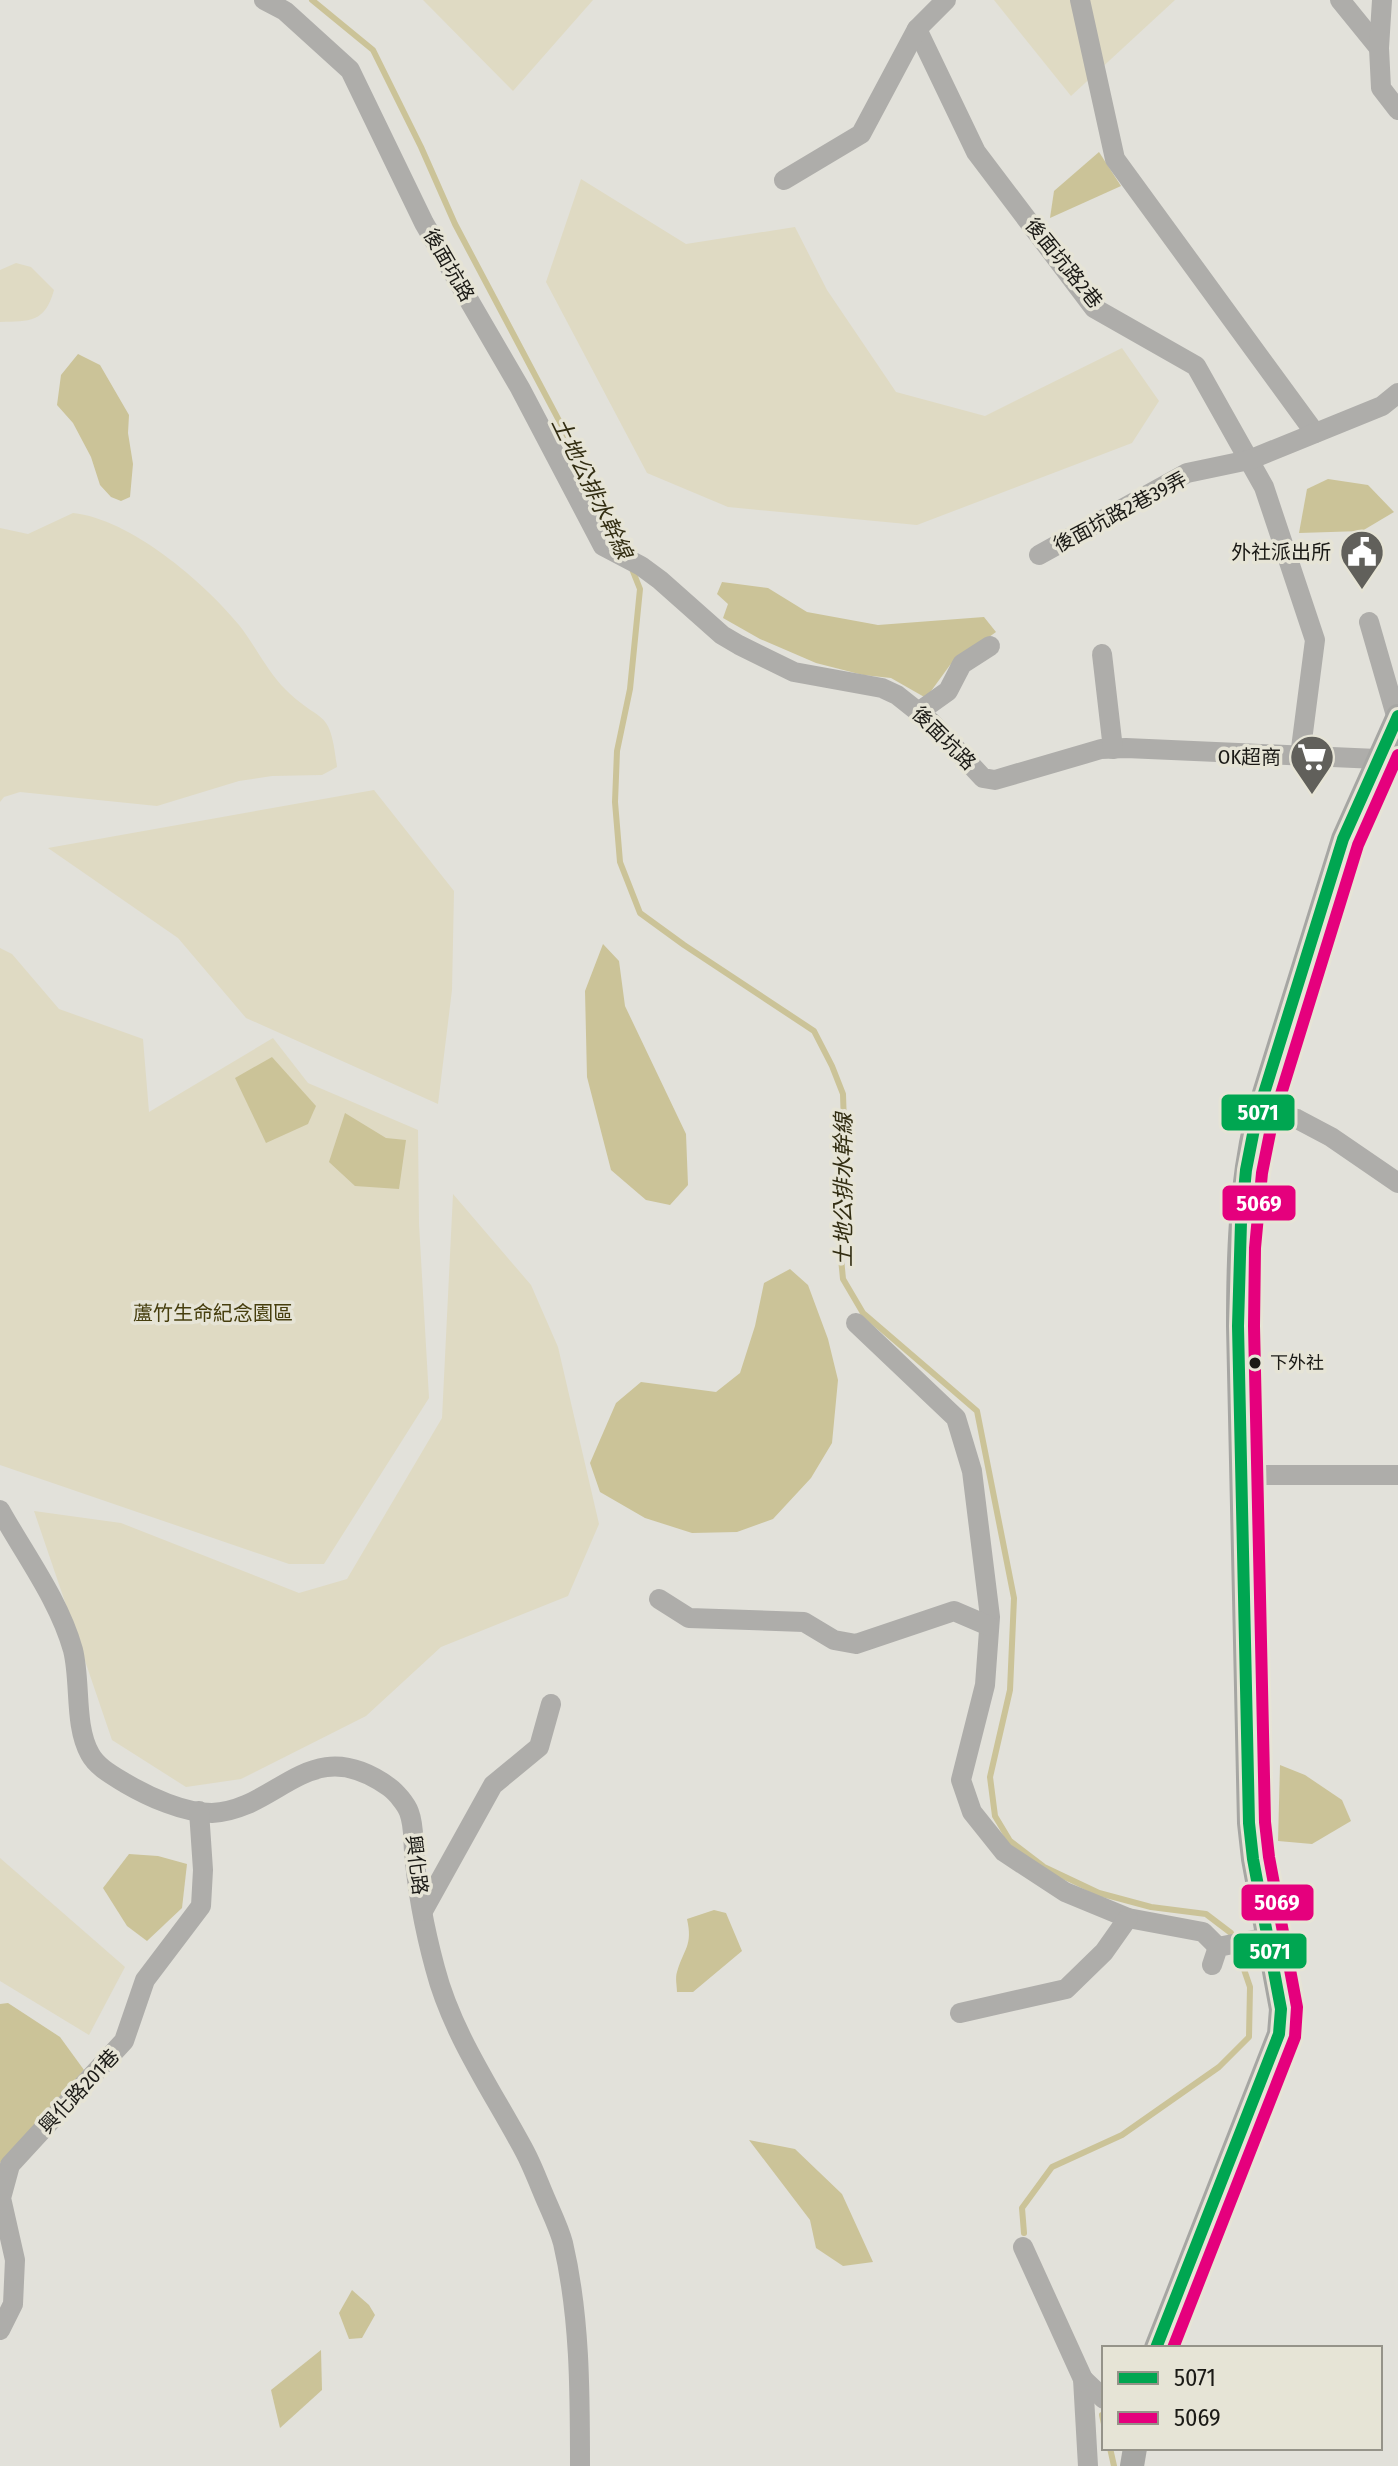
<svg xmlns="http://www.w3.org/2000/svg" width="1398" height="2466" font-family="'Fira Sans Condensed','Noto Sans TC',sans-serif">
	<rect width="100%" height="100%" fill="#e2e1da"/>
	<!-- green -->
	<g fill="#dfdac3">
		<path d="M423,0H593L513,91Z"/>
		<path d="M994,0H1175L1071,96Z"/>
		<path d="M581,179L686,244L795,227L827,290L896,392L985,416L1122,348L1159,401L1132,443L917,525L728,507L647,473L546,282Z"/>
		<path d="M16,263L31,267L54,290C45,323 30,321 0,322V270Z"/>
		<path d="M73,513C130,519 203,581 239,625C255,645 267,671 286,690C323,726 330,706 337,767L322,775L272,776L239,781L157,806L20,792L4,797L0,802V528L28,534Z"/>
		<path d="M374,790L454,891L452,990L438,1104L246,1018L178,938L48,848Z"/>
		<path d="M0,948L12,954L59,1009L143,1039L149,1112L273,1038L308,1083L418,1130L419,1224L429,1398L324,1564H289L0,1465Z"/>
		<path d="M453,1194L531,1285L558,1347L599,1524L568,1596L441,1647L366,1716L241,1779L186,1787L112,1740L34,1511L121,1523L299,1593L347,1579L442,1418Z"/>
		<path d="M0,1858L125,1967L89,2035L0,1981Z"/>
	</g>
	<!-- water -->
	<g fill="#cbc398">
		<path d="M1099,152L1121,186L1050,218L1054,191Z"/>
		<path d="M78,354L100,365L129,415L128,433L133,464L130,497L121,501L111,497L100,485L91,457L73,423L57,405L61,375Z"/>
		<path d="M1328,479L1368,485L1394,512L1362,531L1299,533L1307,489Z"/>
		<path d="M722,582L768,588L807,612L878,625L984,617L996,632L950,665L926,698L891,678L863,675L816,663L760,639L723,618L728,604L717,594Z"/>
		<path d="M603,944L619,961L625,1006L686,1134L688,1185L670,1205L646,1200L611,1170L587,1077L585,991Z"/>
		<path d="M272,1057L316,1106L308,1124L266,1143L235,1078Z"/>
		<path d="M345,1113L386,1138L406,1140L399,1189L355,1186L329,1162Z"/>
		<path d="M790,1269L808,1285L828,1339L838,1380L832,1443L811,1478L773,1519L737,1532L692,1533L645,1518L600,1492L590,1463L616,1403L641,1382L716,1392L740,1373L755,1326L764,1283Z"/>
		<path d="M1280,1765L1305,1775L1342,1800L1351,1821L1312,1844L1278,1841Z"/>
		<path d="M129,1854L158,1856L187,1864L182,1908L147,1941L127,1926L103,1888Z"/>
		<path d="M714,1910L726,1913L742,1951L693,1992H677C677,1986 675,1978 677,1972C684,1948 693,1946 687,1919Z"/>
		<path d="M8,2003L60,2037L84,2070L0,2163V2004Z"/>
		<path d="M749,2140L795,2149L842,2194L873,2262L843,2266L816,2248L810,2220Z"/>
		<path d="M352,2290L369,2305L375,2315L362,2338L349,2339L339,2313Z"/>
		<path d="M321,2350L322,2390L280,2428L271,2390Z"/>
	</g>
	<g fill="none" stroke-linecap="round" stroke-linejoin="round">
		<!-- stream -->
		<g stroke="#cbc398" stroke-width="6">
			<path d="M312,0L373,50L421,147L455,224L618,532L625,551"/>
			<path d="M632,569L640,589L630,689L617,751L615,802L620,862L640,913L684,945L814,1031L832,1066L843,1094L845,1155L839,1237L843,1279L863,1313L977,1411L1014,1598L1010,1690L990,1777L995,1816L1010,1841L1044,1867L1099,1893L1151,1907L1206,1914L1231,1933L1233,1938"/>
			<path d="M1024,2233L1022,2208L1052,2167L1122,2135L1219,2067L1249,2037L1250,1987L1237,1949"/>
			<path d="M1102,2415L1104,2424"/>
			<path d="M1110,2448L1114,2466"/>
		</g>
		<!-- minor -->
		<g stroke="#aeadaa" stroke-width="20">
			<path d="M264,0L285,11L350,70L424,223L520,388L603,546L641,566L660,580L722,635L739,645L794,672L882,688L897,695L931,722L983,778L995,780L1101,749L1126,748L1377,759"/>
			<path d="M1080,0L1115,159L1315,433"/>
			<path d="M1340,0L1379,48"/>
			<path d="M1382,0L1379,48L1381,88L1398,110"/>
			<path d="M917,29L976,152L1094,308L1196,366L1264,487L1315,640L1300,756"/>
			<path d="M784,180L861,134L917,29L946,0"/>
			<path d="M1039,555L1187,473L1249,460L1382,406L1398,393"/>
			<path d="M1369,622L1397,719"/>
			<path d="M1102,654L1113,749"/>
			<path d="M920,711L948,691L962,664L990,646"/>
			<path d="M1259,1110L1297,1119L1331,1137L1398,1183"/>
			<path d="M856,1323L956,1418L972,1471L990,1617L985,1685L961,1780L972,1812L1004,1852L1065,1892L1128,1918L1203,1932L1218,1947"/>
			<path d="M1242,1475H1398"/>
			<path d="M0,1510C25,1555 59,1600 73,1650C81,1682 74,1726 90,1754C97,1767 112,1775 125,1783C149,1797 184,1813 212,1813C279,1810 310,1730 389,1787C396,1792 406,1804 409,1812C414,1825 413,1838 414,1851C417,1890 425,1931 435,1968C452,2034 493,2092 525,2152C533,2167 539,2184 546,2200C552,2214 559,2228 563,2243C580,2316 580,2391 580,2466"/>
			<path d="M659,1599L689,1618L804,1622L834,1640L856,1644L954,1611L989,1626"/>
			<path d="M423,1911L493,1785L539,1747L551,1704"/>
			<path d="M1212,1965L1218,1947L1268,1937"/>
			<path d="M960,2013L1066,1989L1104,1952L1128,1918"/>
			<path d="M1023,2247L1083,2379L1088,2466"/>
			<path d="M0,2330L13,2304L15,2260L1,2198L10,2165L124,2041L145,1980L201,1906L203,1870L199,1811"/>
			<path d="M1083,2379L1104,2399"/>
		</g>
		<!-- major -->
		<g stroke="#a6a6a3" stroke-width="24">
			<path d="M1156,2348L1279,2034L1281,2009L1253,1859L1249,1823L1238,1326C1238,1255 1240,1188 1256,1119L1343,839L1398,716"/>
			<path d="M1132,2466L1135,2448"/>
		</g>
		<!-- bus-1 casing -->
		<g stroke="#e6e4d6" stroke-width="18">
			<path id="bus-1" d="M1156,2348L1279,2034L1281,2009L1253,1859L1249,1823L1238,1326L1241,1222L1246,1170L1256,1119L1343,839L1398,716"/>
		</g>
		<!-- bus-2 casing -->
		<g stroke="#e6e4d6" stroke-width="18">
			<path id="bus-2" d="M1173,2348L1295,2037L1297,2007L1269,1857L1265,1822L1254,1326L1255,1248L1262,1173L1272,1123L1358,845L1398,755"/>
		</g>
		<!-- bus-1 -->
		<use href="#bus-1" stroke="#00a651" stroke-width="12"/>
		<!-- bus-2 -->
		<use href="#bus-2" stroke="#e5007d" stroke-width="12"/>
	</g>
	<!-- icons -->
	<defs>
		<g id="civic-pin" transform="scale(2.3)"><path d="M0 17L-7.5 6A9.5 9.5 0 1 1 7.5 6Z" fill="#61605b" stroke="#e6e4d6"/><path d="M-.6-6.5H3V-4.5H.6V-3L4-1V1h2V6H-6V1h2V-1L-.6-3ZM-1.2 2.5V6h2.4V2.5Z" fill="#fff"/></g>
		<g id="supermarket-pin" transform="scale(2.3)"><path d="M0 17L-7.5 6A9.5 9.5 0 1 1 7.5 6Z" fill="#61605b" stroke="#e6e4d6"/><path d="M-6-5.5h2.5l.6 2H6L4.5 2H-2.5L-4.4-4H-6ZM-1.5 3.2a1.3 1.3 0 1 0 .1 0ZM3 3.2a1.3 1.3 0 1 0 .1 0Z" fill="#fff"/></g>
	</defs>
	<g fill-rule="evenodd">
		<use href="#civic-pin" x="1362" y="552"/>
		<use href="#supermarket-pin" x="1312" y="757"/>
	</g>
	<!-- markers -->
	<circle fill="#1b1a16" stroke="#e6e4d6" stroke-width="3" cx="1255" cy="1363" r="7"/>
	<g text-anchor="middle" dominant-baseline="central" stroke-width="7" stroke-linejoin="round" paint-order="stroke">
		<!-- bus labels -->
		<g font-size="18" fill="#1b1a16" stroke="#e6e4d6" text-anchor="start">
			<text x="1270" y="1363">下外社</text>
		</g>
		<!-- street labels -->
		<g font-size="20" fill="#1b1a16" stroke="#e6e4d6">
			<text transform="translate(1064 263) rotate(51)">後面坑路2巷</text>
			<text transform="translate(449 265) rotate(60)">後面坑路</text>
			<text transform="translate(1120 512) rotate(-28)">後面坑路2巷39弄</text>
			<text transform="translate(944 738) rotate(45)">後面坑路</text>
			<text transform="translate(417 1865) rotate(83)">興化路</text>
			<text transform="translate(79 2091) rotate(-47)">興化路201巷</text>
		</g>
		<!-- poi labels -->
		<g font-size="20" fill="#1b1a16" stroke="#e6e4d6" text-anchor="end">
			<text x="1331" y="552">外社派出所</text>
			<text x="1281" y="757">OK超商</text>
		</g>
		<!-- park labels -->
		<g font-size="20" fill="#463e0e" stroke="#e6e4d6">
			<text x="213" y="1313">蘆竹生命紀念園區</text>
		</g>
		<!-- water labels -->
		<g font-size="22" font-style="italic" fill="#322d12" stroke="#e6e4d6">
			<text transform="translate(592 488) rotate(64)">土地公排水幹線</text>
			<text transform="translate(843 1190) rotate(-90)">土地公排水幹線</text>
		</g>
	</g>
	<g stroke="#e6e4d6" stroke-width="3">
		<rect x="1220" y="1093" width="76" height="39" rx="8" fill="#00a651"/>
		<rect x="1221" y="1184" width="76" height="38" rx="8" fill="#e5007d"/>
		<rect x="1240" y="1883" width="75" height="39" rx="8" fill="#e5007d"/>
		<rect x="1232" y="1932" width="76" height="38" rx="8" fill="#00a651"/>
	</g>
	<g font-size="22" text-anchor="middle" font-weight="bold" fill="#fff">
		<text x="1258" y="1120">5071</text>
		<text x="1259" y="1211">5069</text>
		<text x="1277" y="1910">5069</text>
		<text x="1270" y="1959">5071</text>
	</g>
	<!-- legend -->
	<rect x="1102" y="2346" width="280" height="104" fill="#e6e4d6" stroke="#959389" stroke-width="2"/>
	<rect x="1118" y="2372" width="40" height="12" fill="#00a651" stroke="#959389" stroke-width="2"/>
	<text x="1174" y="2386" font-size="24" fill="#1b1a16">5071</text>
	<rect x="1118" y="2412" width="40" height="12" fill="#e5007d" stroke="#959389" stroke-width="2"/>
	<text x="1174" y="2426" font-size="24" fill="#1b1a16">5069</text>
</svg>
